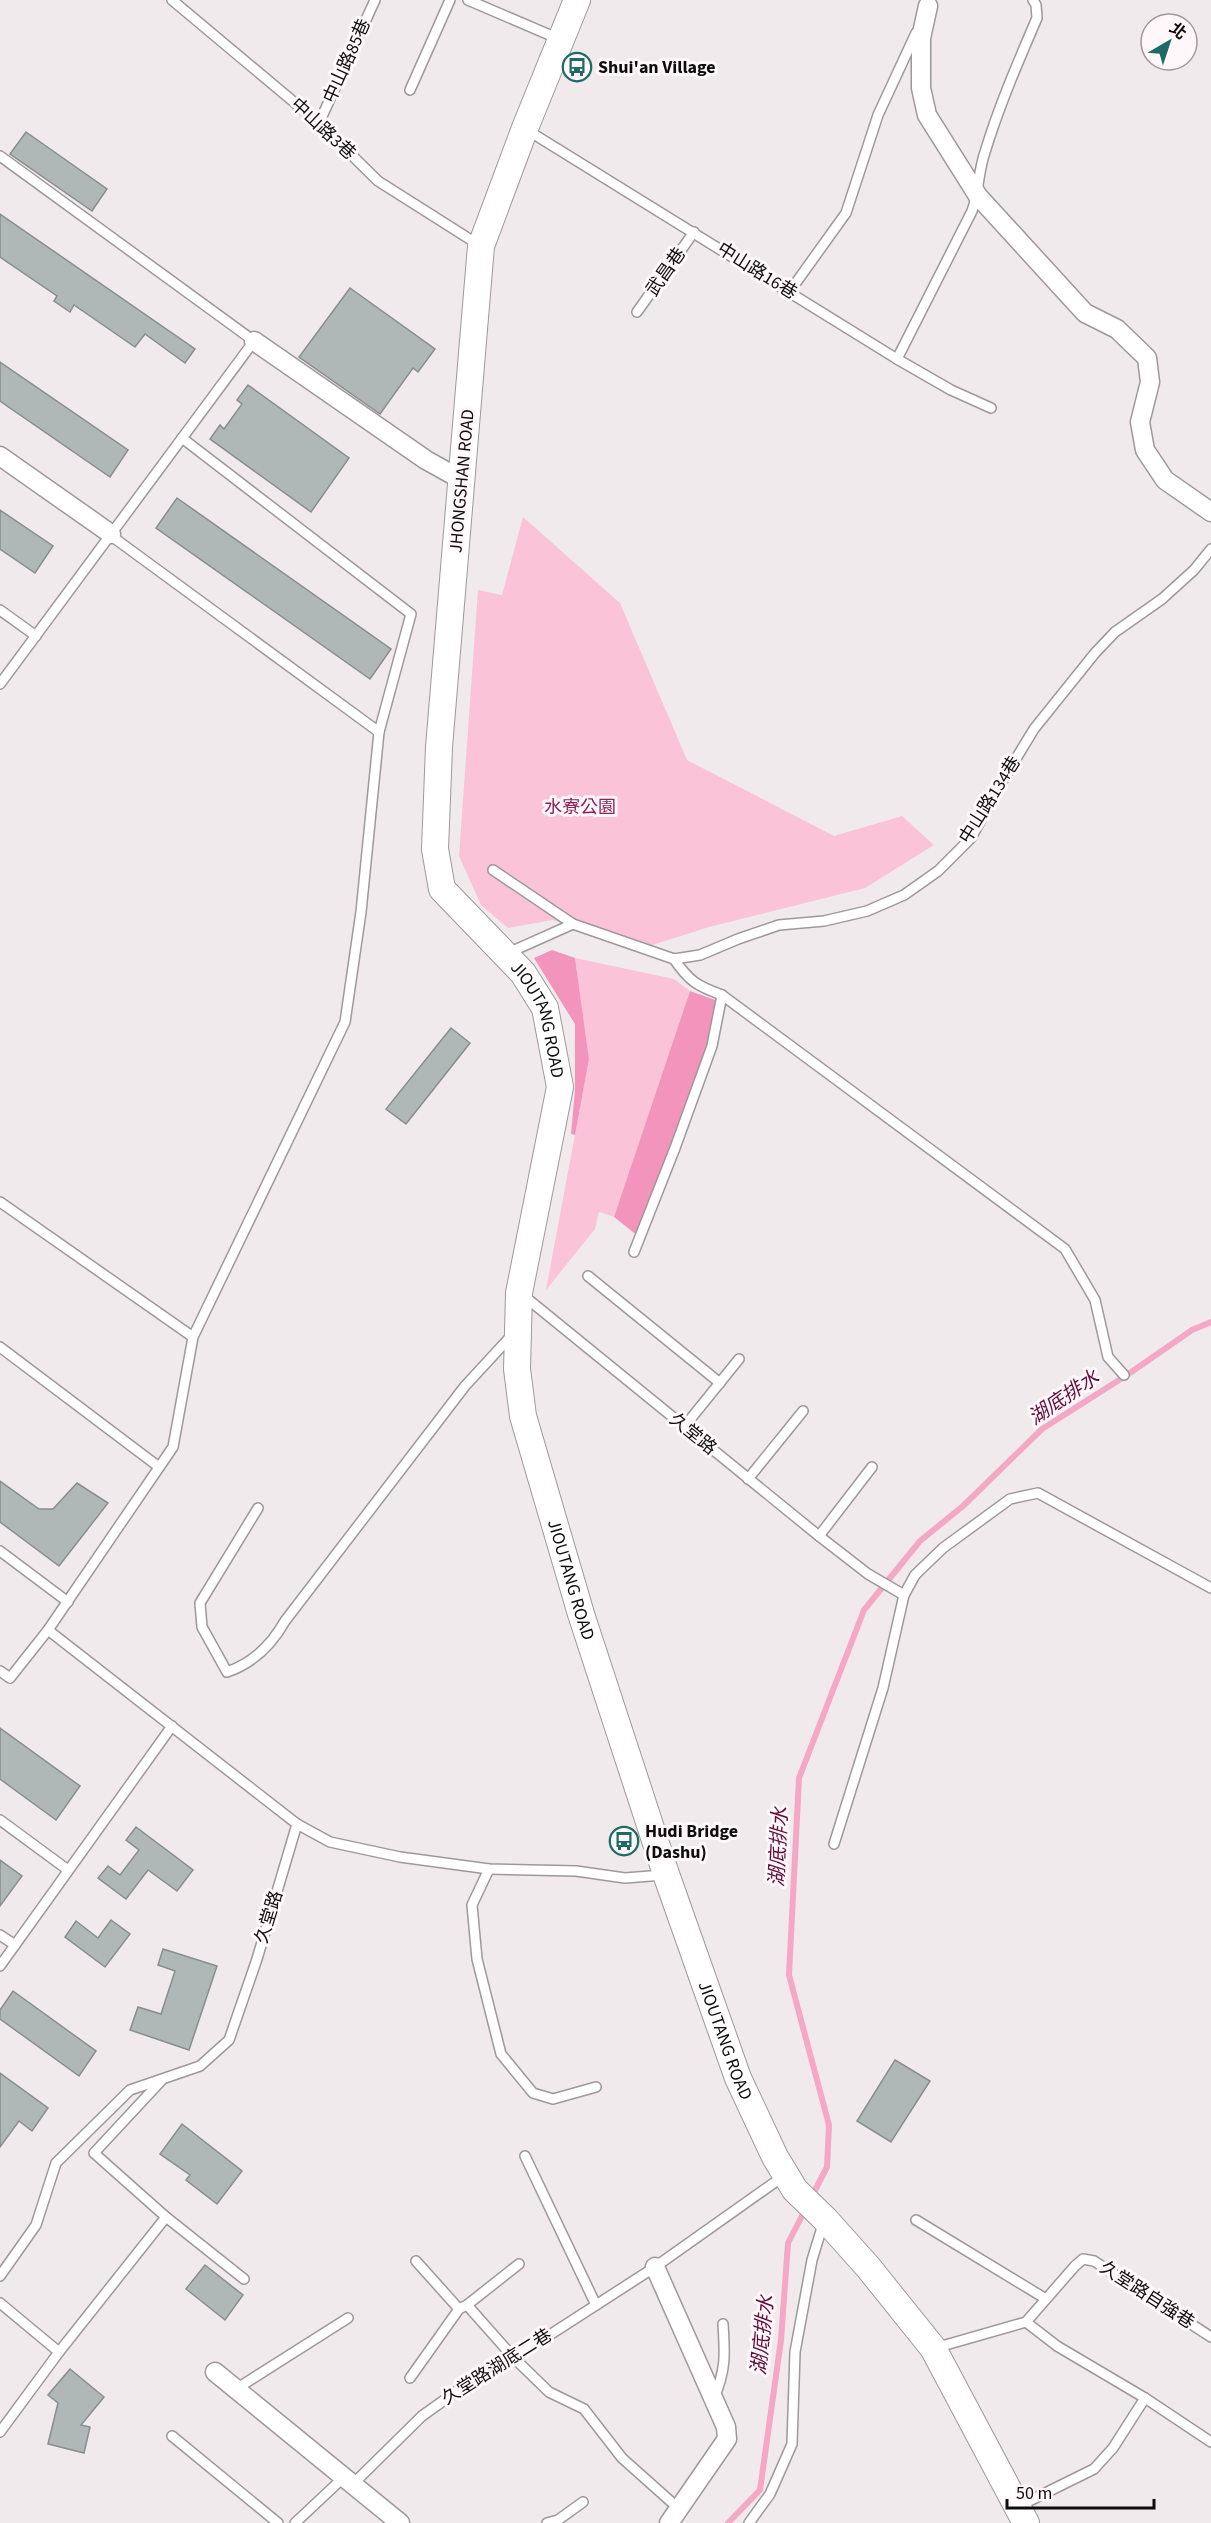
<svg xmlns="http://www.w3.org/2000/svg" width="1211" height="2523" font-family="'Source Sans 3','Noto Sans TC',sans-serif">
	<rect width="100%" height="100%" fill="#f1eaec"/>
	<!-- green -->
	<g fill="#fac3d8">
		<path d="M523,517L620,603L687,760L834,836L902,816L934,845L865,888L709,927L649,946L552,920L508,928L481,905L459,856L478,590L502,595Z"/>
		<path d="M575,958L674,979L690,991L614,1217L599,1212L595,1229L546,1290L589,1059Z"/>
	</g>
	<!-- forest -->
	<g fill="#f294bb">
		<path d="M552,950L575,958L589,1059L575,1135L571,1134L575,1091V1024L534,958Z"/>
		<path d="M690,991L718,1001L707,1050L638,1236L614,1217Z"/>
	</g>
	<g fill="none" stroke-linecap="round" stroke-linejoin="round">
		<!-- stream -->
		<g stroke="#f4a8c6" stroke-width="6">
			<path d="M811,2198L827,2167L829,2125L789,1975L799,1778L864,1610L920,1541L963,1506L1042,1429L1127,1375L1192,1330L1211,1322"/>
			<path d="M728,2523L760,2490L781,2340L788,2243L805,2210"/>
		</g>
	</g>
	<!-- building -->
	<g fill="#b0b8b7" stroke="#878f8e" stroke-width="1.5">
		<path d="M26,132L107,189L92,211L10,154Z"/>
		<path d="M0,214L195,349L185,363L145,334L135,347L74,305L70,312L54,301L57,296L0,257Z"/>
		<path d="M350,288L435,349L418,372L413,368L380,414L299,357Z"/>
		<path d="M0,362L128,450L110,477L0,401Z"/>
		<path d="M248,385L349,458L311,512L210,439L220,425L224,429L242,404L237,400Z"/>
		<path d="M177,498L391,649L370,679L156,528Z"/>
		<path d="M0,510L53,546L35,573L0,549Z"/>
		<path d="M451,1028L470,1043L406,1124L386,1109Z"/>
		<path d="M0,1481L39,1509H53L77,1483L108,1503L59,1566L0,1522Z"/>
		<path d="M0,1728L80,1786L56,1820L0,1779Z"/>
		<path d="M136,1827L193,1870L177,1891L148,1870L126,1899L98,1878L108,1866L120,1875L139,1850L126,1840Z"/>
		<path d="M0,1860L22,1876L0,1906Z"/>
		<path d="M111,1920L130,1934L105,1967L65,1937L76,1921L98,1938Z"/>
		<path d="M163,1949L217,1966L189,2050L130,2030L138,2007L161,2014L175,1971L158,1965Z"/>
		<path d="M13,1991L96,2051L79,2076L0,2019V2010Z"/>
		<path d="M895,2060L930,2081L891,2142L857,2121Z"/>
		<path d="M0,2073L48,2108L32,2131L19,2121L0,2147Z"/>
		<path d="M182,2124L242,2171L217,2204L186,2180L190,2175L160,2154Z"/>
		<path d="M205,2265L243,2295L225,2320L186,2289Z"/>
		<path d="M70,2369L104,2397L81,2425L90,2427L84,2453L48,2444L58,2403L48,2395Z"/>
	</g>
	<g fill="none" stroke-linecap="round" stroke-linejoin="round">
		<!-- lane casing -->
		<g stroke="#9f989a" stroke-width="12">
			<g id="lane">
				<path d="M172,0L319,123L378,181L479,245"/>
				<path d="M468,0L559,39"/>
				<path d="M410,90L450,0"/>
				<path d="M319,123L375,0"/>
				<path d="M527,130L897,359L951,390L991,408"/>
				<path d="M0,156L254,341L0,684"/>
				<path d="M790,291L846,213L878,115L916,33"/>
				<path d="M637,312L694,232"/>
				<path d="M897,359L972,211C979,192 978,172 985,152C999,106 1018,62 1037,18L1036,5L1033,0"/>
				<path d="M182,438L411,614L379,732"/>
				<path d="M110,535L379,732L361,912L345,1022L193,1337"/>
				<path d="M0,610L36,636"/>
				<path d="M493,870L573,924"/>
				<path d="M508,953L573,924L674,959L700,955L738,939L779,925L824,921L867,911L904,895L938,871L971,838L1000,785L1034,729L1095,653L1115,632L1162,599L1194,570L1211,549"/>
				<path d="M722,995L1065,1249L1095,1300L1108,1357L1124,1375"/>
				<path d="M0,1202L193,1337L173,1447L48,1630L297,1824"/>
				<path d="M634,1252L675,1148L712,1046L722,995C697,986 689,981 674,959"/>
				<path d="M588,1276L720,1383"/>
				<path d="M524,1296L819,1536L868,1574L904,1595"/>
				<path d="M0,1347L159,1467"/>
				<path d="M684,1427L739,1359"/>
				<path d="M748,1479L803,1411"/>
				<path d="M258,1508L200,1603L202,1627L227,1672C253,1663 271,1646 285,1621L465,1386L512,1335"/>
				<path d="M819,1536L872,1467"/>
				<path d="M0,1551L68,1602"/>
				<path d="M0,1671L10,1678L48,1630"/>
				<path d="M0,1820L68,1870"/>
				<path d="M834,1844L883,1688L904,1595L915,1575L943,1548L1010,1499L1038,1493L1211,1588"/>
				<path d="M489,1869L472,1905L477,1959L501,2054L533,2093L553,2099L596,2087"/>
				<path d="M0,1935L15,1945"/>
				<path d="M0,1966L172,1726"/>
				<path d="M161,2081L94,2153L166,2217L244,2279"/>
				<path d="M525,2156L596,2305"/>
				<path d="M916,2220L1046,2299"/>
				<path d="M416,2261L459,2309"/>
				<path d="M519,2264L467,2305L514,2358L549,2392L584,2409L622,2458L678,2508"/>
				<path d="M0,2276L36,2225L56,2163L130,2090L200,2066L229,2040L257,1959L297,1824L330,1842L400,1857L489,1869L576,1871L625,1878L663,1875"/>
				<path d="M0,2303L59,2352"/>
				<path d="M1026,2322L1057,2346L1145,2398L1211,2442"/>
				<path d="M935,2348L1026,2322L1075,2266L1083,2259L1094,2261L1211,2337"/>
				<path d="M410,2378L459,2309L467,2305"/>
				<path d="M236,2389L348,2318"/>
				<path d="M714,2398C726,2370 725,2354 723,2324"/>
				<path d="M0,2432L59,2352L166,2217"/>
				<path d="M172,2436L278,2523"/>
				<path d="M353,2484L422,2416L464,2386L514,2358L655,2267L785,2175"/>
				<path d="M1019,2506L1094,2469L1113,2448L1145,2398"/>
				<path d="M295,2523L344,2477"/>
				<path d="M547,2523L558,2520L583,2502"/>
				<path d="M749,2523L770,2494L792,2444L795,2352L812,2260L824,2221"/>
			</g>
		</g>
		<!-- street casing -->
		<g stroke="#9f989a" stroke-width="21">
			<g id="street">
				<path d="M928,6L921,38V88L927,115L978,196L1085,313L1117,329L1147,358L1150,382L1140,422L1145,450L1165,480L1211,512"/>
				<path d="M254,341L426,460L462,480"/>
				<path d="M0,456L111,534"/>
				<path d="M655,2267L726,2427L727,2439L669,2523"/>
				<path d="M215,2372L400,2523"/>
			</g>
		</g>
		<!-- secondary casing -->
		<g stroke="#9f989a" stroke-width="28">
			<g id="secondary">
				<path id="s1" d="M577,0L525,128L481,246L439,747L435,849L442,889L523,973L545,1008L560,1087L519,1293L517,1369L523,1416L581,1614L666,1874L738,2078L775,2157L795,2190L825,2219L868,2267L933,2348L1026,2523"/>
			</g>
		</g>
		<!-- lane -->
		<use href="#lane" stroke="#fff" stroke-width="9"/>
		<!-- street -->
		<use href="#street" stroke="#fff" stroke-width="18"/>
		<!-- secondary -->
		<use href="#secondary" stroke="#fff" stroke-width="26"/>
	</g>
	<!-- icons -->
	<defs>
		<g id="bus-ring" transform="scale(1.5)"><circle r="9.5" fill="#fff7fa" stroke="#1e6a66" stroke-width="1.5"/><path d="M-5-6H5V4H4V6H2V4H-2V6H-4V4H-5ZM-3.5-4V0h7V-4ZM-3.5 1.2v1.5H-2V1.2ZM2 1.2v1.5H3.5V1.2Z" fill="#1e6a66"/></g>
	</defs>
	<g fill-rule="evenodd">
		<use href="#bus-ring" x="577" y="67"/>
		<use href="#bus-ring" x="624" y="1841"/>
	</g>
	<g text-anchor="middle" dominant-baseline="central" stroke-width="6" stroke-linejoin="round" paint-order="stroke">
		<!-- street labels -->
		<g font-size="18" fill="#0e0c0d" stroke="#fff7fa">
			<text transform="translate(347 61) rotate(-66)">中山路85巷</text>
			<text transform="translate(323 129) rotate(43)">中山路3巷</text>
			<text transform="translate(757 271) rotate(32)">中山路16巷</text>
			<text transform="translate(666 272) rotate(-55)">武昌巷</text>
			<text transform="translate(462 481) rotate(-85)">JHONGSHAN ROAD</text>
			<text transform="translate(990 800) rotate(-58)">中山路134巷</text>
			<text stroke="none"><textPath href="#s1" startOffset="1076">JIOUTANG ROAD</textPath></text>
			<text transform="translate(693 1434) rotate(39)">久堂路</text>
			<text stroke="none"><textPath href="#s1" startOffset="1652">JIOUTANG ROAD</textPath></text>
			<text transform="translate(269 1917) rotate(-73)">久堂路</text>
			<text stroke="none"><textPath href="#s1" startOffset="2138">JIOUTANG ROAD</textPath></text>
			<text transform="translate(1147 2295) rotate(33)">久堂路自強巷</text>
			<text transform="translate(497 2367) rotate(-32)">久堂路湖底二巷</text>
		</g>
		<!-- poi labels -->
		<g font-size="18" font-weight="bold" fill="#0e0c0d" stroke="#fff7fa" text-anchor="start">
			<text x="598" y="67">Shui'an Village</text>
			<text x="645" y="1831">Hudi Bridge<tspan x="645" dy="21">(Dashu)</tspan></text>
		</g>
		<!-- park labels -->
		<g font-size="18" fill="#8d2159" stroke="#fff7fa">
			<text x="580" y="807">水寮公園</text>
		</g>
		<!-- water labels -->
		<g font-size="20" font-style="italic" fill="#610e3a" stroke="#fff7fa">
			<text transform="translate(1064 1398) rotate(-34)">湖底排水</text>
			<text transform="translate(779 1847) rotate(-87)">湖底排水</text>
			<text transform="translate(763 2335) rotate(-84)">湖底排水</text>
		</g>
	</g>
	<!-- north arrow -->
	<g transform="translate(1169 42) rotate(39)"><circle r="28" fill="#fff7fa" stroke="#9f999b" stroke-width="1.5"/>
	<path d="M0-4.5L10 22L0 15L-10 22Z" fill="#1e6a66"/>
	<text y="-9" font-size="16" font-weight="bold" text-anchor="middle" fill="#0e0c0d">北</text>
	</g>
	<!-- scale -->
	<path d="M1007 2499v9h147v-9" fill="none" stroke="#0e0c0d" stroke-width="3"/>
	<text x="1016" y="2499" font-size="18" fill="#0e0c0d" stroke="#fff7fa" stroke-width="4.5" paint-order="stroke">50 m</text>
</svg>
